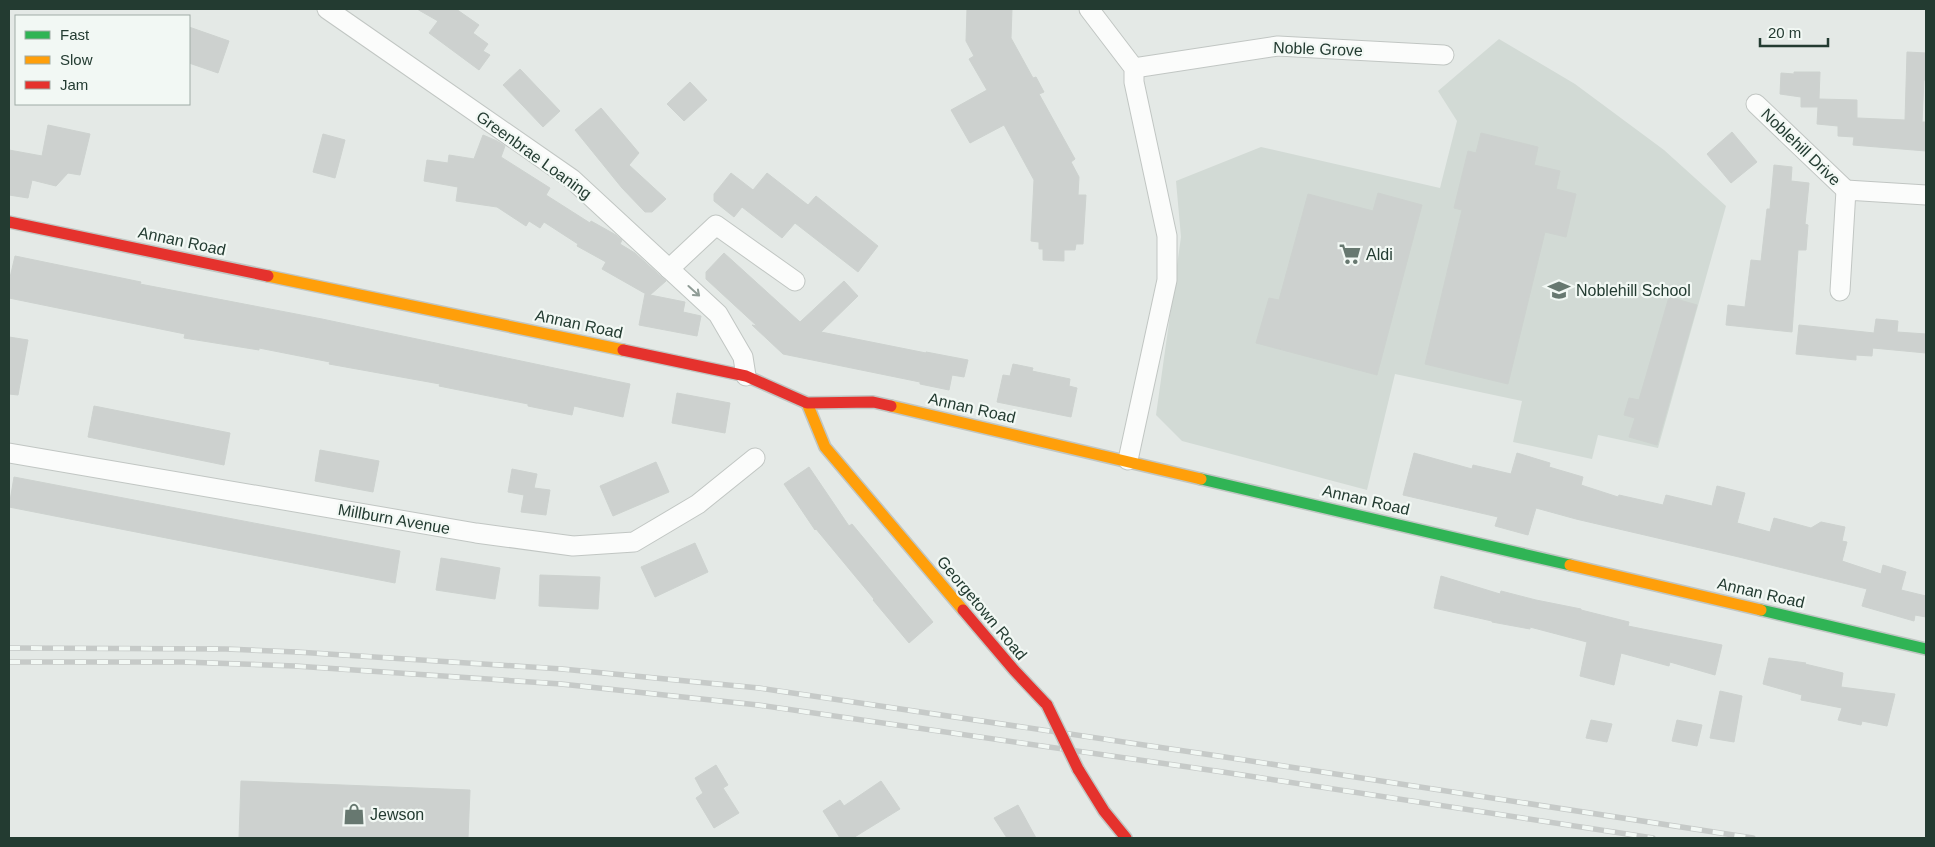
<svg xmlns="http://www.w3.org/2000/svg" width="1935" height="847" font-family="Arial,sans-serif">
	<rect width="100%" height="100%" fill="#e4e9e6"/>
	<!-- built -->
	<path fill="#d2dad5" d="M1499,39L1575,84L1664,150L1726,206L1658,448L1598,435L1592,459L1513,442L1522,401L1395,374L1367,490L1182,441L1156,415L1181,237L1176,181L1261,147L1440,188L1457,121L1438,91Z"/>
	<!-- building -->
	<g fill="#cdd1cf" stroke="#cdd2cf">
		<path d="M417,9H456L479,25L473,33L488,44L483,51L490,55L479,70L429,33L438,21Z"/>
		<path d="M967,9H1012L1011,38L1033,78L1036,77L1044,92L1039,94L1075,159L1071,162L1079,177L1078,195H1086L1083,244H1076L1075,250H1064V261L1043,260V249H1039V242L1031,241L1034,180L1004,125L970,143L951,110L987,90L969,59L974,56L966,41Z"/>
		<path d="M189,27L229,41L218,73L189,63Z"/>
		<path d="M1907,52L1926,53V80H1924L1922,122H1926V151L1853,145L1854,137L1838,136V126L1817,124L1818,107H1801V97L1780,94L1781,73L1794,74V72H1820L1819,99L1857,100V118L1905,120Z"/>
		<path d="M520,69L560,111L543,127L503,85Z"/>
		<path d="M690,82L707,100L684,121L667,104Z"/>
		<path d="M601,108L639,153L629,165L666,199L652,212H645L622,188L575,130Z"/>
		<path d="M48,125L90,134L80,175L68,173L56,186L32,180L28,198L9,195V150L42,156Z"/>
		<path d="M1732,132L1757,162L1731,183L1707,154Z"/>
		<path d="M1481,133L1538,147L1534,165L1560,171L1556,189L1576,194L1566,237L1545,232L1508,384L1425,364L1462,210L1454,208L1468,151L1476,153Z"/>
		<path d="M323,134L345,140L335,178L313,172Z"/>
		<path d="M483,135L497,141L505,146L501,157L550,188L546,195L590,223L591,221L616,235L622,240L620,244L635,253L666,281L650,295L685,302L683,312L701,316L697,336L639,325L645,294H646L602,269L606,262L577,246L578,244L544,222L540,228L529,221L526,226L497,207L456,201L458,187L424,181L427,160L448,163L449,155L474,159Z"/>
		<path d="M1774,165L1792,167L1791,181L1809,183L1805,224L1808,225L1806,250H1798L1792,332L1726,325L1728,305L1745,307L1751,260L1761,261L1767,209H1770Z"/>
		<path d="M731,173L753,190L767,173L808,205L816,196L878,246L858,272L795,223L782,238L742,207L734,217L714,201V194Z"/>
		<path d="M1378,193L1422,205L1377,375L1256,343L1269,298L1279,300L1308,194L1373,211Z"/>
		<path d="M724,253L800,322L844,281L858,296L821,332L926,353V352L968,360L964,377L952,375L949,390L920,384V382L783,354L752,325L757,326L706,279V272Z"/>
		<path d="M15,256L141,282L140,284L322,319L630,384L623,417L574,406L572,415L528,406V404L439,386L440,384L329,364L330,362L259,348V350L184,338L185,334L9,298V282Z"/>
		<path d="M1669,297L1697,305L1657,445L1629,437L1635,418L1624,415L1629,398L1639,400Z"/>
		<path d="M1876,319L1898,321L1897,332L1926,334V353L1873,348V344L1872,356L1856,355V360L1796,354L1799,325L1874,333Z"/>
		<path d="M9,337L28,340L18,395L9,394Z"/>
		<path d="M1013,364L1033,368L1032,371L1070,379L1069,386L1077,388L1071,417L997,402L1003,375L1010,376Z"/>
		<path d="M677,393L730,403L725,433L672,423Z"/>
		<path d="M94,406L230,433L224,465L88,437Z"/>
		<path d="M320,450L379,461L373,492L315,481Z"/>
		<path d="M1414,453L1472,469L1473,465L1511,474L1517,453L1550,463L1549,467L1583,477L1581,485L1618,497L1619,495L1663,505L1666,495L1712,506L1717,486L1745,493L1737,523L1770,532L1774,518L1811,528L1821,522L1845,527L1842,541L1847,542L1842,561L1881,574L1883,565L1906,572L1901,590L1926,596V617L1915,615L1914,621L1862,606L1867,589L1739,557L1576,519L1536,508L1528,535L1495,526L1498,517L1403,495Z"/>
		<path d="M656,462L669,492L613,516L600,486Z"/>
		<path d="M809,467L849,526L852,524L933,622L909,643L873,600L874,599L816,529L815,530L784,484Z"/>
		<path d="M512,469L537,474L534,488L550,490L546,515L521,512L524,495L508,492Z"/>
		<path d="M14,477L400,551L395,583L9,507Z"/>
		<path d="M695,543L708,572L655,597L641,567Z"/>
		<path d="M441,558L500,568L495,599L436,590Z"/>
		<path d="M540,575L600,577L598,609L539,606Z"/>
		<path d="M1441,576L1500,594L1501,591L1536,600L1581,609V610L1629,622L1628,626L1722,645L1715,675L1670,662L1669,666L1621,653L1614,685L1580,676L1587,642L1530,627V629L1492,622V621L1434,608Z"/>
		<path d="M1769,658L1806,663L1805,664L1843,673L1841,687L1895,694L1887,726L1862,721L1861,725L1838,720L1842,708L1801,700L1802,695L1763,684Z"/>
		<path d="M1720,691L1742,696L1734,742L1710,738Z"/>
		<path d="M1591,720L1612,724L1607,742L1586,738Z"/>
		<path d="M1677,720L1702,725L1697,746L1672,741Z"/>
		<path d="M716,765L728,785L723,788L739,813L714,828L696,798L703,793L695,778Z"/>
		<path d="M241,781L470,790L468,838H239Z"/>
		<path d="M881,781L900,809L853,838H840L823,811L840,800L844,806Z"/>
		<path d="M1018,805L1036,838H1007L994,818Z"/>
	</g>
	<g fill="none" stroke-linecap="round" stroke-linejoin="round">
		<!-- street casing -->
		<g stroke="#c1c6c3" stroke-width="21">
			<g id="street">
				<path d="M327,9L572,179L718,314L743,357L746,376"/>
				<path d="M1089,9L1134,68V82L1167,236V280L1128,460"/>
				<path d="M1134,68L1278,46L1444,55"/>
				<path d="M1756,104L1846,190"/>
				<path d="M669,269L716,225L795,281"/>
				<path d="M1840,291L1846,190L1926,195"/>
				<path d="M9,453L476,533L573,546L634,542L698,504L755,458"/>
			</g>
		</g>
		<!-- fast casing -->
		<g stroke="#c0c6c3" stroke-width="14">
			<g id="fast">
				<path d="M1201,479L1570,565"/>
				<path d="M1761,610L1926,649"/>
			</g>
		</g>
		<!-- slow casing -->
		<g stroke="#c0c6c3" stroke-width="14">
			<g id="slow">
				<path d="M268,276L623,350"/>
				<path d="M807,403L825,447L963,610"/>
				<path d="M891,406L1201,479"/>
				<path d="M1570,565L1761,610"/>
			</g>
		</g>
		<!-- jam casing -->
		<g stroke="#c0c6c3" stroke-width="14">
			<g id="jam">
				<path d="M9,222L268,276"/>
				<path d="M623,350L746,376L807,403L873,402L891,406"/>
				<path d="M963,610L1014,670L1047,705"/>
				<path d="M1078,769L1104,811L1126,838"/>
			</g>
		</g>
		<!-- street -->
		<use href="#street" stroke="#fbfcfb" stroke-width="19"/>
		<!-- fast -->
		<use href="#fast" stroke="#30b455" stroke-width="11"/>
		<!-- slow -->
		<use href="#slow" stroke="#ff9f0a" stroke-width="11"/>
		<!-- jam -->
		<use href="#jam" stroke="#e5322d" stroke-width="11"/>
		<!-- rail casing -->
		<g stroke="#c6cac8" stroke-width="5.5">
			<g id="rail">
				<path d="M9,648L226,649L297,652L562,669L759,688L1225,757L1753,838"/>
				<path d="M9,662H183L295,666L561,684L758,705L1223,772L1653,838"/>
			</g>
		</g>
		<!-- rail -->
		<use href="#rail" stroke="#f2f8f4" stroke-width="4" stroke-dasharray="11" stroke-linecap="butt"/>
		<!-- jam-bridge casing -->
		<g stroke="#c0c6c3" stroke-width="14" stroke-linecap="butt">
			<path id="jam-bridge" d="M1047,705L1078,769"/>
		</g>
		<!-- jam-bridge -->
		<use href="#jam-bridge" stroke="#e5322d" stroke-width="11"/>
	</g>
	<!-- one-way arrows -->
	<defs><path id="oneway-shaft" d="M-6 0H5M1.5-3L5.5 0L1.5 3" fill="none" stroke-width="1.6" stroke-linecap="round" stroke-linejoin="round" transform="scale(1.25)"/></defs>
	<use stroke="#8f9c96" href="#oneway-shaft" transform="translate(694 291) rotate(42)"/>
	<!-- icons -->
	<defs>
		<g id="supermarket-bare" transform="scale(1.725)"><path d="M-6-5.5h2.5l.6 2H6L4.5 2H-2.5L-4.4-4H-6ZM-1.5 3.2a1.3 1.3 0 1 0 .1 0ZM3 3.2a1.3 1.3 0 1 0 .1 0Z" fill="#677870" stroke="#f2f8f4" stroke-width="2.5" paint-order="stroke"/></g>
		<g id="school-bare" transform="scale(1.725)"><path d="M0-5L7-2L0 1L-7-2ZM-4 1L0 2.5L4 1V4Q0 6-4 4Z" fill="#677870" stroke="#f2f8f4" stroke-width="2.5" paint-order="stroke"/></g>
		<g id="shop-bare" transform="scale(1.725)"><path d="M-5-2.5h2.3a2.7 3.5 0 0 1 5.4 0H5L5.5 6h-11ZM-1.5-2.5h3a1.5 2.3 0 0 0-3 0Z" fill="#677870" stroke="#f2f8f4" stroke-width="2.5" paint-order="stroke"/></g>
	</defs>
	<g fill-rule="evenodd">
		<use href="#supermarket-bare" x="1350" y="254"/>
		<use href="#school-bare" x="1559" y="290"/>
		<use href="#shop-bare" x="354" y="814"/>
	</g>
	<g text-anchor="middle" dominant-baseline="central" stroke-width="4.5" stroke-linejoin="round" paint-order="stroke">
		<!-- street labels -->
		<g font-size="16" fill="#233b31" stroke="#f2f8f4">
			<text transform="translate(1318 49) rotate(2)">Noble Grove</text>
			<text transform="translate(1801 147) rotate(44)">Noblehill Drive</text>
			<text transform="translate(534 155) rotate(36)">Greenbrae Loaning</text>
			<text transform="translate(182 241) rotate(12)">Annan Road</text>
			<text transform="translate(579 324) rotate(12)">Annan Road</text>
			<text transform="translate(972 408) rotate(13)">Annan Road</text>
			<text transform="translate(1366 500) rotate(13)">Annan Road</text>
			<text transform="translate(394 519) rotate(10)">Millburn Avenue</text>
			<text transform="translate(1761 593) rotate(13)">Annan Road</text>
			<text transform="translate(982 608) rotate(50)">Georgetown Road</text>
		</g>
		<!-- poi labels -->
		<g font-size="16" fill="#233b31" stroke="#f2f8f4" text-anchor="start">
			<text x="1366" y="254">Aldi</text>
			<text x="1576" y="290">Noblehill School</text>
			<text x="370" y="814">Jewson</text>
		</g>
	</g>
	<!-- border -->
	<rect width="1935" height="847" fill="none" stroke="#233b31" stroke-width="20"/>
	<!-- legend -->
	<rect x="15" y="15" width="175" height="90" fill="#f2f8f4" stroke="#9faca6"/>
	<rect x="25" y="31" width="25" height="8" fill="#30b455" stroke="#9faca6"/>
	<text x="60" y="40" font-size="15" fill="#233b31">Fast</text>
	<rect x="25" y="56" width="25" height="8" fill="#ff9f0a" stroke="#9faca6"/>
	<text x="60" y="65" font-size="15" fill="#233b31">Slow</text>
	<rect x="25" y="81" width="25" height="8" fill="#e5322d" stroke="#9faca6"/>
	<text x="60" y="90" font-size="15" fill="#233b31">Jam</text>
	<!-- scale -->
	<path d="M1760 38v8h68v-8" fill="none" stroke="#233b31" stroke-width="2.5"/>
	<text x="1768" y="38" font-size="15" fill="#233b31" stroke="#f2f8f4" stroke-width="4" paint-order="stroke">20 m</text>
</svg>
